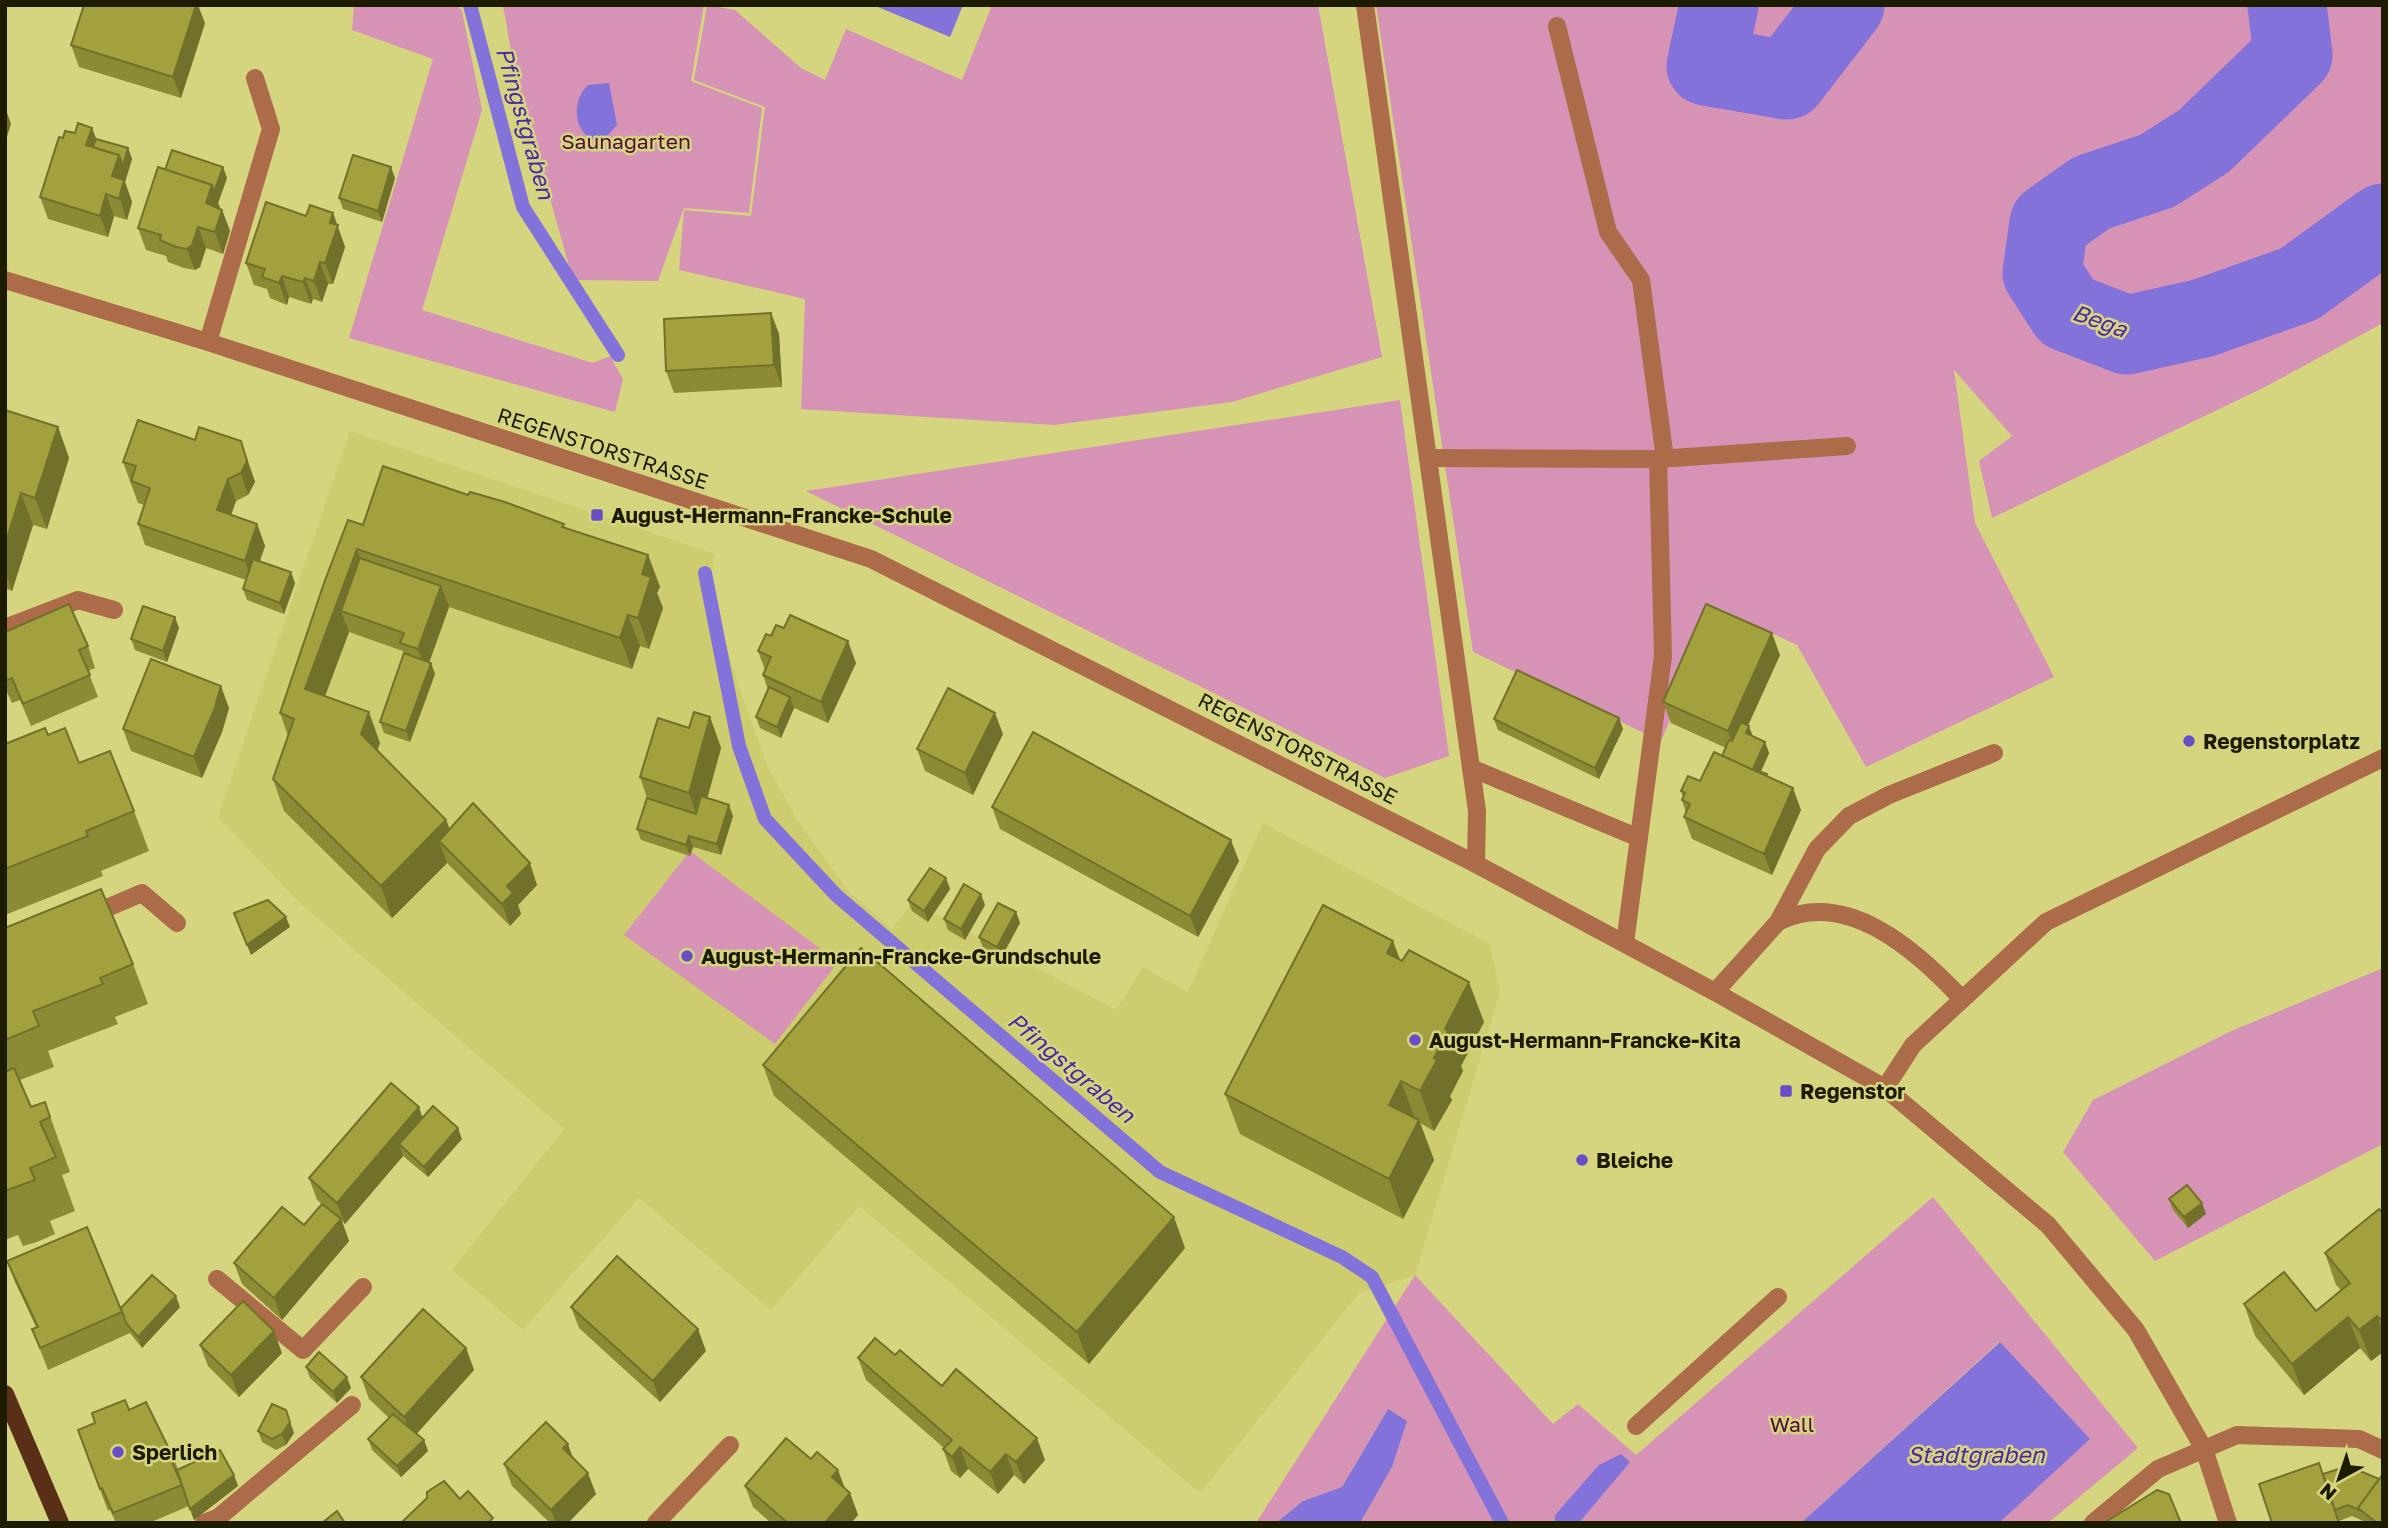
<svg xmlns="http://www.w3.org/2000/svg" width="2388" height="1528" font-family="'Golos Text',sans-serif">
	<rect width="100%" height="100%" fill="#d5d580"/>
	<!-- built -->
	<path fill="#cdcc6e" d="M350,431L715,554L709,589L740,690L768,767L796,818L849,892L892,929L912,902L1116,1010L1143,967L1188,992L1263,823L1490,944L1500,992L1415,1275L1359,1293L1200,1493L859,1206L771,1310L639,1198L523,1330L452,1270L564,1129L300,903L218,817Z"/>
	<!-- green -->
	<g fill="#d793b5">
		<path d="M354,5H457L462,11L482,110L422,310L593,363L610,356L623,379L615,412L349,338L433,59L352,30Z"/>
		<path d="M503,5H704L691,81L762,108L749,213L684,208L658,281L573,280L515,74Z"/>
		<path d="M707,5L735,10L801,68L825,80L846,29L962,80L992,5H1318L1382,357L1232,402L1054,425L801,409L805,299L679,270L684,210L751,216L765,107L694,80Z"/>
		<path d="M1376,5H2383V323L2263,388L1992,518L1979,461L2012,436L1954,370L1975,523L2054,677L1866,767L1797,645L1718,608L1661,741L1473,652Z"/>
		<path d="M1400,400L1449,756L1385,778L806,491Z"/>
		<path d="M690,851L838,962L775,1044L624,935Z"/>
		<path d="M2383,968V1144L2155,1261L2063,1152L2093,1100L2229,1032Z"/>
		<path d="M1933,1197L2138,1448L2048,1523H1999L2089,1439L1999,1342L1801,1523H1579L1629,1462L1621,1454L1555,1514V1523H1360L1392,1467L1388,1409L1342,1487L1303,1501L1276,1523H1256L1415,1275L1553,1424L1578,1404L1636,1455Z"/>
	</g>
	<!-- water -->
	<g fill="#8372da">
		<path d="M873,5H963L950,37Z"/>
		<path d="M609,83L617,125L602,142C574,139 569,103 588,85Z"/>
		<path d="M2000,1342L2090,1439L1999,1523H1801Z"/>
		<path d="M1388,1409L1407,1421L1392,1467L1360,1523H1276L1303,1501L1342,1487Z"/>
		<path d="M1621,1454L1630,1462L1579,1523H1555V1515L1599,1465Z"/>
	</g>
	<g fill="none" stroke-linecap="round" stroke-linejoin="round">
		<!-- stream -->
		<g stroke="#8372da" stroke-width="14">
			<path d="M470,5L523,207L618,355"/>
			<path d="M705,573L739,746L765,819L836,895L1160,1172L1342,1257L1372,1277L1502,1523"/>
		</g>
		<!-- river -->
		<g stroke="#8372da" stroke-width="79">
			<path d="M1719,5L1706,66L1787,80L1845,5"/>
			<path d="M2287,5L2293,55L2204,141L2157,171L2091,193L2049,223L2042,273L2067,312L2127,335L2203,318L2299,284L2383,223"/>
		</g>
		<!-- minor -->
		<g stroke="#ac6b49" stroke-width="18">
			<path d="M1365,5L1471,768L1477,811L1476,864"/>
			<path d="M1557,26L1608,232L1641,280L1665,459"/>
			<path d="M5,280L208,342L871,559L1476,864L1715,992L1885,1088L2048,1225L2136,1330L2204,1449L2228,1523"/>
			<path d="M208,342L271,129L255,78"/>
			<path d="M1428,458L1658,459"/>
			<path d="M5,628L78,600L114,610"/>
			<path d="M1471,768L1639,838"/>
			<path d="M88,916L142,893L177,923"/>
			<path d="M1778,922C1847,887 1918,952 1962,999"/>
			<path d="M1625,943L1663,656L1658,459L1847,446"/>
			<path d="M1715,992L1778,922L1817,849L1849,816L1889,795L1994,753"/>
			<path d="M1885,1088L1913,1045L2046,922L2383,758"/>
			<path d="M217,1279L303,1350L363,1287"/>
			<path d="M1636,1426L1778,1297"/>
			<path d="M204,1523L219,1517L352,1405"/>
			<path d="M656,1523L730,1445"/>
			<path d="M2093,1523L2158,1469L2237,1435L2359,1439L2383,1450"/>
		</g>
		<!-- major -->
		<path stroke="#5a2f17" stroke-width="18" d="M5,1394L60,1523"/>
	</g>
	<!-- wall -->
	<g fill="#8c8a34">
		<path d="M205,23L181,98L79,67L71,45Z"/>
		<path d="M92,128L96,139L128,148L132,159L125,182L132,202L127,220L114,216L108,237L48,219L40,197L63,138Z"/>
		<path d="M165,170L227,178L218,203L219,208L222,210L230,231L223,254L206,248L200,267L195,270L184,268L168,262L166,256L146,250L138,228Z"/>
		<path d="M395,178L382,222L343,209L339,198Z"/>
		<path d="M333,213L345,247L333,284H328L322,302L313,299L311,304L289,297L287,305L270,298L267,289L254,285L246,263L306,216Z"/>
		<path d="M771,313L779,334L782,387L674,393L666,371Z"/>
		<path d="M5,410L58,427L69,458L47,529L33,525L12,591L5,588Z"/>
		<path d="M195,440L241,441L255,482L248,495L236,501L231,515L257,524L265,546L260,561L295,583L284,614L247,600L243,589L246,580L145,545L138,524L144,505L138,503L123,462Z"/>
		<path d="M468,495L564,524L565,528L648,555L660,587L657,593L663,608L649,649L640,646L632,669L449,607L429,663L435,674L410,742L384,733L380,722L404,653L403,651L349,632L325,696L380,743L377,751L446,820L450,829L537,885L518,905L521,914L510,926L447,863L392,918L284,811L273,779L288,736L280,713L363,525Z"/>
		<path d="M179,628L167,662L135,650L131,639Z"/>
		<path d="M5,632L88,646L95,668L88,671L98,697L31,726L20,700L12,703L5,688Z"/>
		<path d="M758,651L856,663L828,723L794,708L781,738L760,728L756,717L768,690L763,675L765,670Z"/>
		<path d="M1780,655L1748,725L1753,737L1765,742L1769,753L1761,772L1767,774L1768,776L1801,810L1772,875L1692,839L1684,817L1686,813L1682,800L1683,797L1681,791L1700,781L1722,756L1726,748L1671,723L1663,702Z"/>
		<path d="M229,708L222,732L202,778L131,751L123,729Z"/>
		<path d="M710,717L721,748L707,798L733,816L721,855L693,847L690,856L641,840L637,829L647,798L640,777L689,728Z"/>
		<path d="M1494,719L1623,729L1599,779L1498,730Z"/>
		<path d="M1003,734L973,795L925,771L917,749Z"/>
		<path d="M48,735L134,811L149,851L101,871L103,876L5,915V744Z"/>
		<path d="M992,807L1239,861L1198,937L1000,829Z"/>
		<path d="M946,878L950,889L928,922L912,911L908,900Z"/>
		<path d="M985,905L965,940L948,930L944,919Z"/>
		<path d="M1016,912L1020,923L1001,958L983,948L979,937Z"/>
		<path d="M5,928L133,964L148,1004L115,1017L118,1024L48,1051L54,1067L20,1080L31,1107L45,1102L70,1172L62,1175L75,1211L50,1221L55,1234L37,1242L23,1246L18,1235L5,1240Z"/>
		<path d="M1400,960L1484,1022L1461,1066L1463,1071L1450,1096L1452,1100L1434,1131L1420,1123L1434,1160L1403,1219L1240,1134L1225,1094Z"/>
		<path d="M763,1065L1185,1248L1089,1364L774,1096Z"/>
		<path d="M419,1107L422,1118L462,1139L428,1177L403,1156L345,1224L342,1221L349,1241L282,1320L242,1284L234,1263L304,1225L322,1204L317,1200L309,1178Z"/>
		<path d="M2169,1199L2202,1203L2206,1214L2188,1228L2173,1210Z"/>
		<path d="M2383,1213V1352L2371,1361L2360,1348L2304,1395L2255,1336L2244,1304L2316,1311L2341,1290L2336,1285L2325,1253Z"/>
		<path d="M7,1261L121,1308L180,1307L142,1348L130,1333L48,1370L32,1329L36,1327L15,1282Z"/>
		<path d="M571,1307L706,1351L660,1402L579,1328Z"/>
		<path d="M200,1345L282,1353L239,1397L208,1366Z"/>
		<path d="M466,1348L474,1370L416,1434L424,1440L428,1451L401,1477L372,1450L368,1439L389,1418L369,1399L361,1377Z"/>
		<path d="M895,1355L942,1386L1045,1460L1024,1484L1014,1475L998,1494L968,1469L960,1478L951,1471L943,1449L944,1448L866,1380L858,1358Z"/>
		<path d="M306,1367L351,1388L337,1403L310,1378Z"/>
		<path d="M129,1410L174,1459L178,1469L234,1475L238,1486L194,1520L189,1506L149,1523H116L110,1510L108,1511L78,1430Z"/>
		<path d="M258,1431L294,1433L286,1445L276,1450L262,1442Z"/>
		<path d="M573,1457L596,1494L568,1523H550L512,1486L504,1464Z"/>
		<path d="M2323,1475L2379,1479L2383,1523H2364L2363,1521L2352,1516L2339,1521V1523H2272Z"/>
		<path d="M745,1486L845,1489L850,1493L858,1515L851,1523H771L753,1507Z"/>
	</g>
	<!-- shaded-wall -->
	<g fill="#72712b">
		<path d="M196,5H198L205,23L181,98L173,77Z"/>
		<path d="M5,107L11,124L5,143Z"/>
		<path d="M92,128L100,149L86,145Z"/>
		<path d="M128,148L132,159L125,182L132,202L127,220L112,176L119,155Z"/>
		<path d="M223,167L227,178L218,203L220,207L214,225L206,203L212,185Z"/>
		<path d="M391,167L395,178L382,222L378,211Z"/>
		<path d="M106,194L114,216L108,237L100,216Z"/>
		<path d="M222,210L230,231L223,254L215,232Z"/>
		<path d="M333,213L345,247L333,284L325,263L330,223Z"/>
		<path d="M198,227L206,248L200,267L195,270L187,249Z"/>
		<path d="M320,262L328,284L322,302L314,281Z"/>
		<path d="M282,276L289,297L287,305L279,283Z"/>
		<path d="M305,278L313,299L311,304L303,282Z"/>
		<path d="M771,313L779,334L782,387L774,365Z"/>
		<path d="M58,427L69,458L47,529L35,498Z"/>
		<path d="M241,441L255,482L248,495L241,473Z"/>
		<path d="M228,479L236,501L225,532L217,510Z"/>
		<path d="M21,493L33,525L12,591L5,571V545Z"/>
		<path d="M257,524L265,546L252,582L245,561Z"/>
		<path d="M357,549L368,580L341,611L349,632L316,720L305,689Z"/>
		<path d="M648,555L660,587L657,593L663,608L649,649L638,618L642,574Z"/>
		<path d="M291,572L295,583L284,614L280,603Z"/>
		<path d="M441,586L449,607L426,671L418,649Z"/>
		<path d="M628,615L640,646L632,669L620,638Z"/>
		<path d="M175,617L179,628L167,662L163,651Z"/>
		<path d="M1772,633L1780,655L1736,752L1728,731Z"/>
		<path d="M848,641L856,663L828,723L821,702Z"/>
		<path d="M431,663L435,674L410,742L406,731Z"/>
		<path d="M221,686L229,708L222,732L202,778L194,757Z"/>
		<path d="M790,697L794,708L781,738L777,727Z"/>
		<path d="M369,712L380,743L372,765L361,734Z"/>
		<path d="M995,713L1003,734L973,795L965,773Z"/>
		<path d="M710,717L721,748L700,825L689,793Z"/>
		<path d="M1619,718L1623,729L1599,779L1595,768Z"/>
		<path d="M1749,726L1753,737L1746,733Z"/>
		<path d="M1765,742L1769,753L1757,780L1753,769Z"/>
		<path d="M1793,788L1801,810L1772,875L1764,854Z"/>
		<path d="M729,805L733,816L721,855L717,844Z"/>
		<path d="M446,820L458,851L439,841L447,863L392,918L381,886Z"/>
		<path d="M689,836L693,847L690,856L686,845Z"/>
		<path d="M1231,840L1239,861L1198,937L1190,916Z"/>
		<path d="M530,863L537,885L518,905L521,914L510,926L502,904L507,886Z"/>
		<path d="M946,878L950,889L928,922L924,911Z"/>
		<path d="M981,894L985,905L965,940L961,929Z"/>
		<path d="M1016,912L1020,923L1001,958L997,947Z"/>
		<path d="M286,917L290,927L251,955L247,945Z"/>
		<path d="M1393,941L1408,981L1387,953Z"/>
		<path d="M1469,982L1484,1022L1461,1066L1463,1071L1450,1096L1452,1100L1434,1131L1420,1091L1434,1058L1445,1029Z"/>
		<path d="M1401,1081L1416,1121L1389,1105Z"/>
		<path d="M419,1107L426,1129L399,1144L403,1156L345,1224L337,1203Z"/>
		<path d="M1419,1120L1434,1160L1403,1219L1389,1179Z"/>
		<path d="M458,1128L462,1139L428,1177L424,1167Z"/>
		<path d="M2202,1203L2206,1214L2188,1228L2184,1217Z"/>
		<path d="M1174,1217L1185,1248L1089,1364L1077,1332Z"/>
		<path d="M341,1219L349,1241L282,1320L274,1298Z"/>
		<path d="M176,1296L180,1307L142,1348L138,1337Z"/>
		<path d="M2377,1316L2383,1330V1352L2371,1361L2359,1330Z"/>
		<path d="M2348,1317L2360,1348L2304,1395L2292,1364Z"/>
		<path d="M698,1329L706,1351L660,1402L653,1381Z"/>
		<path d="M274,1331L282,1353L239,1397L231,1375Z"/>
		<path d="M466,1348L474,1370L412,1439L404,1417Z"/>
		<path d="M347,1377L351,1388L337,1403L333,1392Z"/>
		<path d="M286,1410L294,1433L286,1445L282,1434Z"/>
		<path d="M1037,1438L1045,1460L1024,1484L1016,1462Z"/>
		<path d="M424,1440L428,1451L401,1477L397,1466Z"/>
		<path d="M568,1444L576,1466L563,1448Z"/>
		<path d="M960,1447L968,1469L960,1478L952,1457Z"/>
		<path d="M1006,1454L1014,1475L998,1494L990,1472Z"/>
		<path d="M838,1470L846,1491L832,1477Z"/>
		<path d="M588,1473L596,1494L568,1523H556L551,1510Z"/>
		<path d="M234,1475L238,1486L194,1520L190,1509Z"/>
		<path d="M850,1493L858,1515L851,1523H825Z"/>
	</g>
	<!-- building -->
	<g fill="#a3a13d" stroke="#72712b" stroke-width="2">
		<path d="M84,5H196L173,77L71,45Z"/>
		<path d="M78,123L92,128L86,145L119,155L112,176L124,180L119,199L106,194L100,216L40,197L59,137L63,138L65,131L75,133Z"/>
		<path d="M96,139L128,148L123,166L119,155L93,147Z"/>
		<path d="M172,150L223,167L214,192L212,185L165,170Z"/>
		<path d="M353,155L391,167L378,211L339,198Z"/>
		<path d="M158,167L212,185L206,203L222,210L215,232L198,227L192,245L187,249L176,247L160,240L161,235L138,228Z"/>
		<path d="M266,202L306,216L310,205L333,213L330,223L338,225L325,263L320,262L314,281L305,278L303,282L282,276L279,283L262,277L265,269L246,263Z"/>
		<path d="M771,313L774,365L666,371L664,319Z"/>
		<path d="M5,410L58,427L35,498L21,493L5,545Z"/>
		<path d="M138,420L195,440L199,427L241,441L247,461L241,473L228,479L217,510L257,524L245,561L138,524L150,488L131,481L136,466L123,462Z"/>
		<path d="M383,466L468,495L470,492L505,502L564,524L562,527L648,555L642,574L651,577L638,618L628,615L620,638L357,549L305,689L369,712L361,734L446,820L381,886L273,779L294,719L280,713L324,583L348,520L363,525Z"/>
		<path d="M360,558L441,586L418,649L400,643L404,633L341,611Z"/>
		<path d="M253,559L291,572L280,603L243,589Z"/>
		<path d="M69,604L88,646L79,650L90,675L23,704L12,678L5,681V632Z"/>
		<path d="M1706,604L1772,633L1728,731L1663,702Z"/>
		<path d="M143,606L175,617L163,651L131,639Z"/>
		<path d="M790,615L848,641L821,702L763,675L771,657L758,651L766,634L771,636L776,625L784,628Z"/>
		<path d="M404,653L431,663L406,731L380,722Z"/>
		<path d="M151,659L221,686L214,710L194,757L123,729Z"/>
		<path d="M1517,670L1619,718L1595,768L1494,719Z"/>
		<path d="M769,687L790,697L777,727L756,717Z"/>
		<path d="M948,688L995,713L965,773L917,749Z"/>
		<path d="M694,712L710,717L689,793L640,777L658,718L689,728Z"/>
		<path d="M1741,722L1749,726L1746,733L1765,742L1753,769L1767,774L1766,776L1722,756L1729,740L1732,741Z"/>
		<path d="M45,728L48,735L65,728L79,763L110,751L134,811L86,831L88,836L5,869V744Z"/>
		<path d="M1033,732L1231,840L1190,916L992,807Z"/>
		<path d="M1714,752L1793,788L1764,854L1684,817L1690,804L1682,800L1685,793L1681,791L1688,776L1700,781Z"/>
		<path d="M701,796L729,805L717,844L689,836L686,845L637,829L647,798L696,814Z"/>
		<path d="M473,803L530,863L507,886L513,893L502,904L439,841Z"/>
		<path d="M930,868L946,878L924,911L908,900Z"/>
		<path d="M964,884L981,894L961,929L944,919Z"/>
		<path d="M101,889L133,964L100,978L103,984L33,1011L39,1026L5,1040V928Z"/>
		<path d="M268,900L286,917L247,945L234,913Z"/>
		<path d="M998,903L1016,912L997,947L979,937Z"/>
		<path d="M1323,905L1393,941L1387,953L1402,961L1409,950L1469,982L1445,1029L1448,1031L1434,1058L1437,1060L1420,1091L1401,1081L1389,1105L1419,1120L1389,1179L1225,1094Z"/>
		<path d="M861,948L1174,1217L1077,1332L763,1065Z"/>
		<path d="M14,1068L31,1107L45,1102L50,1117L40,1122L56,1157L30,1168L35,1180L5,1191V1072Z"/>
		<path d="M391,1083L419,1107L337,1203L309,1178Z"/>
		<path d="M433,1106L458,1128L424,1167L399,1144Z"/>
		<path d="M2187,1185L2202,1203L2184,1217L2169,1199Z"/>
		<path d="M322,1204L341,1219L274,1298L234,1263L282,1207L304,1225Z"/>
		<path d="M2379,1209L2383,1213V1322L2377,1316L2359,1330L2348,1317L2292,1364L2244,1304L2284,1272L2316,1311L2350,1283L2325,1253Z"/>
		<path d="M87,1227L122,1312L40,1348L32,1329L38,1327L7,1261Z"/>
		<path d="M617,1256L698,1329L653,1381L571,1307Z"/>
		<path d="M152,1275L176,1296L138,1337L126,1323L121,1308Z"/>
		<path d="M243,1301L274,1331L231,1375L200,1345Z"/>
		<path d="M423,1309L466,1348L404,1417L361,1377Z"/>
		<path d="M875,1338L895,1355L900,1350L942,1386L956,1369L1037,1438L1016,1462L1006,1454L990,1472L960,1447L952,1457L943,1449L952,1440L858,1358Z"/>
		<path d="M319,1352L347,1377L333,1392L306,1367Z"/>
		<path d="M125,1400L129,1410L146,1402L174,1459L171,1460L182,1485L113,1513L102,1488L100,1489L78,1430L95,1423L92,1413Z"/>
		<path d="M272,1404L286,1410L290,1422L282,1434L272,1439L258,1431Z"/>
		<path d="M393,1414L424,1440L397,1466L368,1439Z"/>
		<path d="M546,1422L568,1444L563,1448L588,1473L551,1510L504,1464Z"/>
		<path d="M786,1438L811,1459L817,1452L838,1470L832,1477L850,1493L825,1523H788L745,1486Z"/>
		<path d="M220,1450L234,1475L190,1509L177,1470Z"/>
		<path d="M2319,1463L2339,1523H2272L2259,1484Z"/>
		<path d="M2348,1466L2379,1479L2358,1508L2359,1510L2348,1505L2335,1510L2323,1474Z"/>
		<path d="M2383,1474V1523H2377L2358,1508Z"/>
		<path d="M444,1481L460,1499L468,1491L493,1518L488,1523H403L402,1522L427,1498V1492Z"/>
		<path d="M2157,1490L2169,1494L2181,1523H2108L2107,1521Z"/>
		<path d="M337,1511L345,1523H322Z"/>
	</g>
	<!-- markers -->
	<g fill="#674dc6" stroke="#d5d580" stroke-width="2.5">
		<rect x="590" y="508" width="14" height="14" rx="3.5"/>
		<circle cx="2189" cy="741" r="7"/>
		<circle cx="687" cy="956" r="7"/>
		<circle cx="1415" cy="1040" r="7"/>
		<rect x="1779" y="1084" width="14" height="14" rx="3.5"/>
		<circle cx="1582" cy="1160" r="7"/>
		<circle cx="118" cy="1452" r="7"/>
	</g>
	<g text-anchor="middle" dominant-baseline="central" stroke-width="5" stroke-linejoin="round" paint-order="stroke">
		<!-- park labels -->
		<g font-size="21" fill="#510b36" stroke="#d5d580">
			<text x="626" y="141">Saunagarten</text>
			<text x="1792" y="1424">Wall</text>
		</g>
		<!-- street labels -->
		<g font-size="21" fill="#1e1c00" stroke="#d5d580">
			<text transform="translate(603 448) rotate(18)">REGENSTORSTRASSE</text>
			<text transform="translate(1298 748) rotate(27)">REGENSTORSTRASSE</text>
		</g>
		<!-- poi labels -->
		<g font-size="21" font-weight="bold" fill="#1e1c00" stroke="#d5d580" text-anchor="start">
			<text x="611" y="515">August-Hermann-Francke-Schule</text>
			<text x="2203" y="741">Regenstorplatz</text>
			<text x="701" y="956">August-Hermann-Francke-Grundschule</text>
			<text x="1429" y="1040">August-Hermann-Francke-Kita</text>
			<text x="1800" y="1091">Regenstor</text>
			<text x="1596" y="1160">Bleiche</text>
			<text x="132" y="1452">Sperlich</text>
		</g>
		<!-- water labels -->
		<g font-size="23" font-style="italic" fill="#4c29a3" stroke="#d5d580">
			<text transform="translate(526 123) rotate(74)">Pfingstgraben</text>
			<text transform="translate(2100 320) rotate(20)">Bega</text>
			<text transform="translate(1072 1067) rotate(40)">Pfingstgraben</text>
			<text x="1976" y="1454">Stadtgraben</text>
		</g>
	</g>
	<!-- border -->
	<rect width="2388" height="1528" fill="none" stroke="#1e1c00" stroke-width="14"/>
	<!-- north arrow -->
	<g transform="translate(2339 1479) rotate(220)" stroke="#d5d580" stroke-width="5" paint-order="stroke">
	<path d="M0-5L12 26L0 18L-12 26Z" fill="#1e1c00"/>
	<text y="-10" font-size="19" font-weight="bold" text-anchor="middle" fill="#1e1c00">N</text>
	</g>
</svg>
